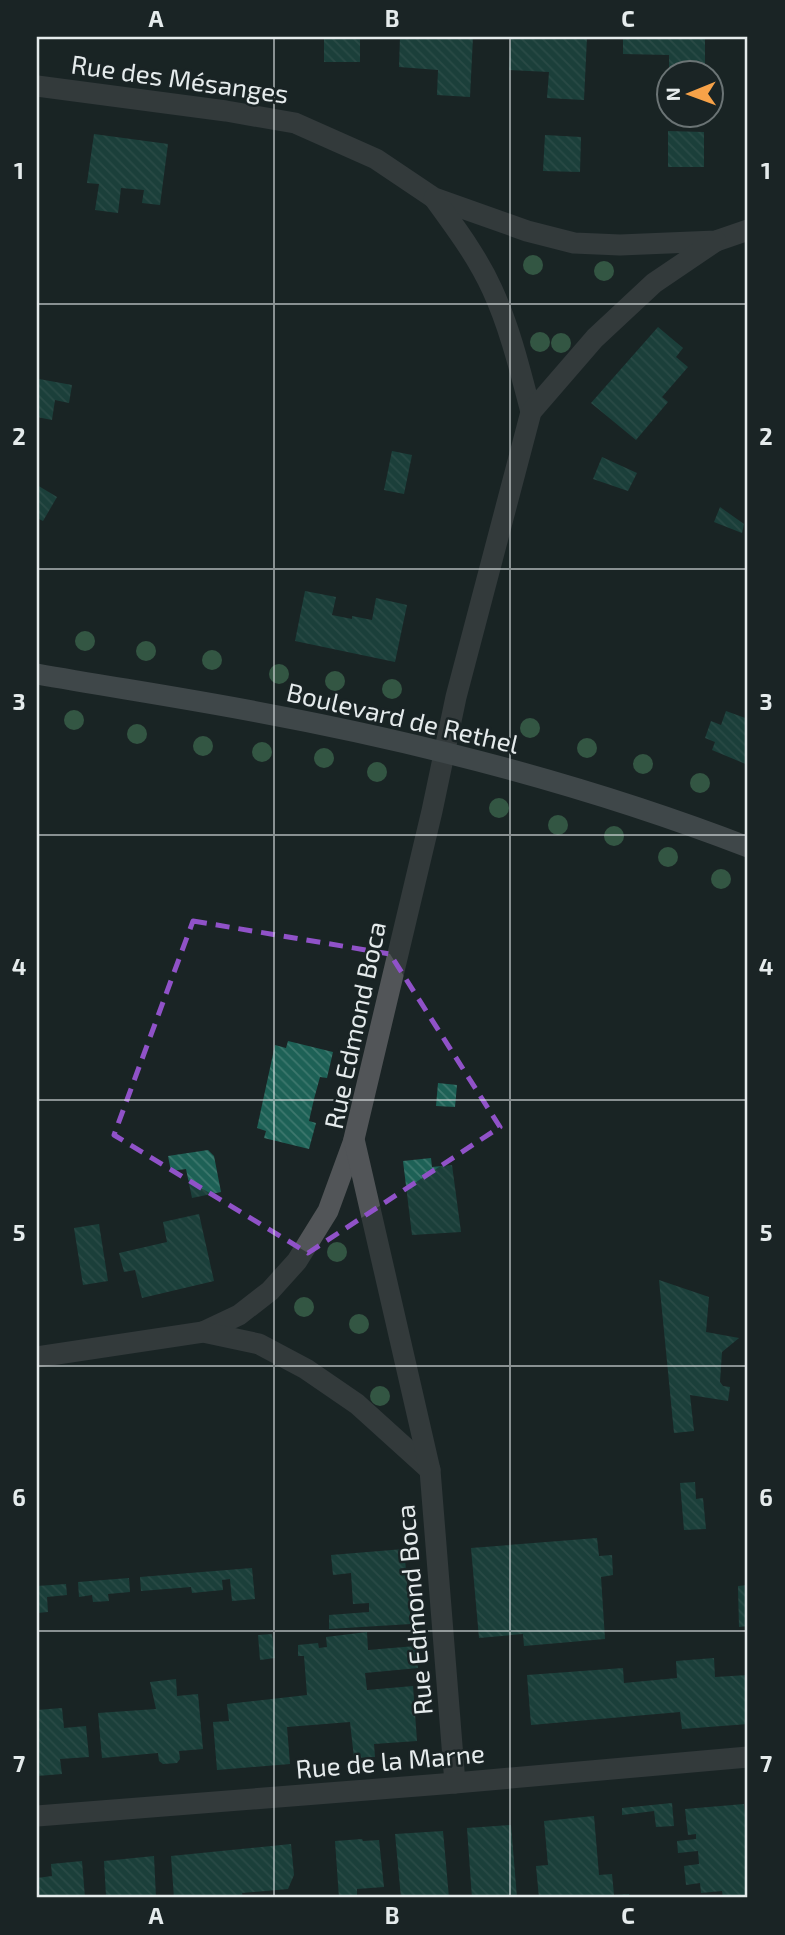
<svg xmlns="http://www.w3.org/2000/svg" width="785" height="1935" font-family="'Exo 2',sans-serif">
	<defs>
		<pattern id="building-back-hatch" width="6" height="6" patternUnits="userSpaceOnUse" patternTransform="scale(1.75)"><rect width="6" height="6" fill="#1d6156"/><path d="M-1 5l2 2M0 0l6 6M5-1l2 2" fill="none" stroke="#3e786e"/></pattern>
	</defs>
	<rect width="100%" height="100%" fill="#1a2425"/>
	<!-- building -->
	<g fill="url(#building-back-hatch)">
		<rect x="324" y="37" width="36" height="25"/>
		<path d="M400,37H473L470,97L437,95L438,70L399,67Z"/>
		<path d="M511,37H587L584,100L547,98L549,72L509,70Z"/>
		<path d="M623,37H705V74H669V55L623,54Z"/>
		<path d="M668,131L704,132V167H668Z"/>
		<path d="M94,134L168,144L160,205L142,203L144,190L121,188L118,213L95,210L99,184L87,183Z"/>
		<path d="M545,135L581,137L580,172L543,171Z"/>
		<path d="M658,327L683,348L676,357L688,367L662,397L668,402L636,440L591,403Z"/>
		<path d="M39,379L72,385L69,403L55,400L52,420L37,417Z"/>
		<path d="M392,451L412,455L404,494L384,490Z"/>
		<path d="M602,457L637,473L628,491L593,479Z"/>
		<path d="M37,485L57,497L43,521L37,518Z"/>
		<path d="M720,507L744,524L742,533L714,522Z"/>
		<path d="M305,591L336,597L332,615L352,619V616L372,620L376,598L407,605L395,662L295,641Z"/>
		<path d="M726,711L748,719V765L712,750L715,742L705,738L711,721L721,725Z"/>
		<path d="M288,1041L333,1052L327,1078L320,1077L314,1099L309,1121L316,1123L309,1149L264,1138L266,1131L257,1128L275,1045L286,1048Z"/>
		<path d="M438,1083L457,1085L455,1107L436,1106Z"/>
		<path d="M208,1150L214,1156L221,1192L192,1198L186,1169L171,1171L168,1156Z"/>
		<path d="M431,1158L432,1167L452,1165L461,1232L412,1235L403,1161Z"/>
		<path d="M199,1214L214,1281L142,1298L135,1270L124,1272L119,1253L167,1242L163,1222Z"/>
		<path d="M99,1224L108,1281L83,1285L74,1228Z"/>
		<path d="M659,1280L709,1297L706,1332L739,1338L722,1352L720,1382L723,1386L730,1387L728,1401L690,1395L694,1431L674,1433Z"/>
		<path d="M695,1482L696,1499L703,1498L706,1529L684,1530L680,1483Z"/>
		<path d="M597,1538L599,1556L612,1555L613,1575L601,1577L605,1639L524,1646L523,1634L479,1638L471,1548Z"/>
		<path d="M404,1549L411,1624L329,1629V1615L369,1612V1603L353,1604L351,1573L333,1575L331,1555Z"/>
		<path d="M252,1568L255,1599L232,1601L230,1579L222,1580L223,1590L192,1593L191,1587L141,1591L140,1577Z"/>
		<path d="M129,1578L130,1592L108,1594L109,1601L93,1602L92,1595L79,1597L78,1582Z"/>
		<path d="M66,1584L67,1595L47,1597L48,1612L37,1613V1586Z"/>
		<path d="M748,1585V1626L739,1627L738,1586Z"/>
		<path d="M367,1632L368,1650L416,1646L418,1668L365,1673L367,1690L413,1686L417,1741L374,1744L375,1757L354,1758L350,1722L287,1727L290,1764L217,1770L213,1722L229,1721L227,1704L307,1695L304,1656H298V1645L318,1643L319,1648L327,1647L326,1637Z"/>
		<path d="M272,1634L275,1658L260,1660L258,1635Z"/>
		<path d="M714,1658L715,1677L748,1675V1724L682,1729L680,1712L531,1725L527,1675L623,1668L624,1683L677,1678L676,1661Z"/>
		<path d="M176,1679L177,1696L198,1694L203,1749L179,1751L180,1759L177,1763L163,1764L159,1761L158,1753L102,1758L98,1713L156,1709L150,1682Z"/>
		<path d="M62,1708L64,1728L86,1726L89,1757L60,1759L62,1774L37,1776V1710Z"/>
		<path d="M672,1803L674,1826L656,1827L654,1811L622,1815V1808Z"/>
		<path d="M744,1804L748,1843V1898H723L722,1891L701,1893L700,1883L686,1885L684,1866L699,1864L698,1851L678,1853L677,1841L696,1839V1834L688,1835L685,1809Z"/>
		<path d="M594,1816L599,1875L612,1874L614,1895L629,1894V1898H539L536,1866L548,1865L544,1821Z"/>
		<path d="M511,1825L517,1898H472L467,1828Z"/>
		<path d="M443,1831L449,1898H401L395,1834Z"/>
		<path d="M362,1839L363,1841L379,1840L384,1887L357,1889V1898H339L335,1841Z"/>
		<path d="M291,1844L294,1875L288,1889L242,1893L243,1898H174L171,1856Z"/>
		<path d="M154,1856L156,1898L106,1896L104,1861Z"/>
		<path d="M82,1861L85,1898H37V1878L52,1876L51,1864Z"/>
	</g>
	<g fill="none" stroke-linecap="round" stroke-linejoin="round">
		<!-- minor -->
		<g stroke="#525558" stroke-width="21">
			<path d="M37,86L226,111L295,123L376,159L434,198L527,231L574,243L620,245L716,241L748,230"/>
			<path d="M434,198C455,227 477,256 492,289C510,328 520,370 531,412"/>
			<path d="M203,1332L239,1315L270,1291L297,1261L328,1211L354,1140"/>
			<path d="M37,1357L203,1332L259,1344L306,1369L357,1404L430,1470"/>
			<path d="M455,1783L430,1470L354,1139L432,811L456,697L531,412L595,338L654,283L716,241"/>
			<path d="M37,1816L455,1783L748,1757"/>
		</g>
		<!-- secondary -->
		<path stroke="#6d7276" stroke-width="21" d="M37,674C110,687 184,698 257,712C424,743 590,786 748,847"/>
	</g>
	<!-- trees -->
	<g fill="#539268">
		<circle cx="533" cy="265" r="10"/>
		<circle cx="604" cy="271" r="10"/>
		<circle cx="540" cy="342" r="10"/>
		<circle cx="561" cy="343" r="10"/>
		<circle cx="85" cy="641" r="10"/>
		<circle cx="146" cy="651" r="10"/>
		<circle cx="212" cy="660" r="10"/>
		<circle cx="279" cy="674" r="10"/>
		<circle cx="335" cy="681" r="10"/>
		<circle cx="392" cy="689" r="10"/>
		<circle cx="74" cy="720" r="10"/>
		<circle cx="530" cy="728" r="10"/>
		<circle cx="137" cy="734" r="10"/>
		<circle cx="203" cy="746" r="10"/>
		<circle cx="587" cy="748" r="10"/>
		<circle cx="262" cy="752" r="10"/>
		<circle cx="324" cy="758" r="10"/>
		<circle cx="643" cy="764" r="10"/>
		<circle cx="377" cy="772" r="10"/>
		<circle cx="700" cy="783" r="10"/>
		<circle cx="499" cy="808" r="10"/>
		<circle cx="558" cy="825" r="10"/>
		<circle cx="614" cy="836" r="10"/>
		<circle cx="668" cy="857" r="10"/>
		<circle cx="721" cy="879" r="10"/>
		<circle cx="337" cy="1252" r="10"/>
		<circle cx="304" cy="1307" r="10"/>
		<circle cx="359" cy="1324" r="10"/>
		<circle cx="380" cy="1396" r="10"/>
	</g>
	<!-- marked area -->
	<path d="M0 0H785V1935H0ZM193,921L390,954L500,1127L308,1253L114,1135Z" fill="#1a2425" fill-opacity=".55" fill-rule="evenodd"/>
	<path fill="none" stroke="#9052c8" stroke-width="5" stroke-dasharray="14 9" stroke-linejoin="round" d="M193,921L390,954L500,1127L308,1253L114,1135Z"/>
	<!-- grid -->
	<path fill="none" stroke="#e5ebec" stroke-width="2" stroke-opacity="0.55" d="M274,37V1898M510,37V1898M37,304H748M37,569H748M37,835H748M37,1100H748M37,1366H748M37,1631H748"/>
	<g text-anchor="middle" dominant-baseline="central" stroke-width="5" stroke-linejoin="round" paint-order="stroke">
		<!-- street labels -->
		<g font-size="26" fill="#e5ebec" stroke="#1a2425">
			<text transform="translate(180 78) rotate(8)">Rue des Mésanges</text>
			<text transform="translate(403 717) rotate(13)">Boulevard de Rethel</text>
			<text transform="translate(354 1025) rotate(-78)">Rue Edmond Boca</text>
			<text transform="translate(413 1610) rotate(-95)">Rue Edmond Boca</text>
			<text transform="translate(390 1760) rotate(-5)">Rue de la Marne</text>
		</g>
	</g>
	<!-- border -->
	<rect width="785" height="1935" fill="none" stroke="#1a2425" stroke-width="77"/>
	<!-- north arrow -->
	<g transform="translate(690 94) rotate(269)"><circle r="33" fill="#1a2425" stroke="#6b7475" stroke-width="2"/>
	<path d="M0-5L12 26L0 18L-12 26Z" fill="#f7a248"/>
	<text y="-10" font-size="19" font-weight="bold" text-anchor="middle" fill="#e5ebec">N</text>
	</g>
	<rect x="38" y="38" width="708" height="1858" fill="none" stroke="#e5ebec" stroke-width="2.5"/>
	<g font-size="23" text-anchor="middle" font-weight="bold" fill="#e5ebec">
		<text x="156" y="27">A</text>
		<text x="392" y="27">B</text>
		<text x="628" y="27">C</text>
		<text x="19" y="179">1</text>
		<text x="766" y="179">1</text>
		<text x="19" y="445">2</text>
		<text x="766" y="445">2</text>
		<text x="19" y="710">3</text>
		<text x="766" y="710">3</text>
		<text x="19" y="975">4</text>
		<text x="766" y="975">4</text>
		<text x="19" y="1241">5</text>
		<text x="766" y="1241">5</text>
		<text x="19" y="1506">6</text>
		<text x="766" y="1506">6</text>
		<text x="19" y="1772">7</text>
		<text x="766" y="1772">7</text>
		<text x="156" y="1924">A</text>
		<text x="392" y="1924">B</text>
		<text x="628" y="1924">C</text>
	</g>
</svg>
